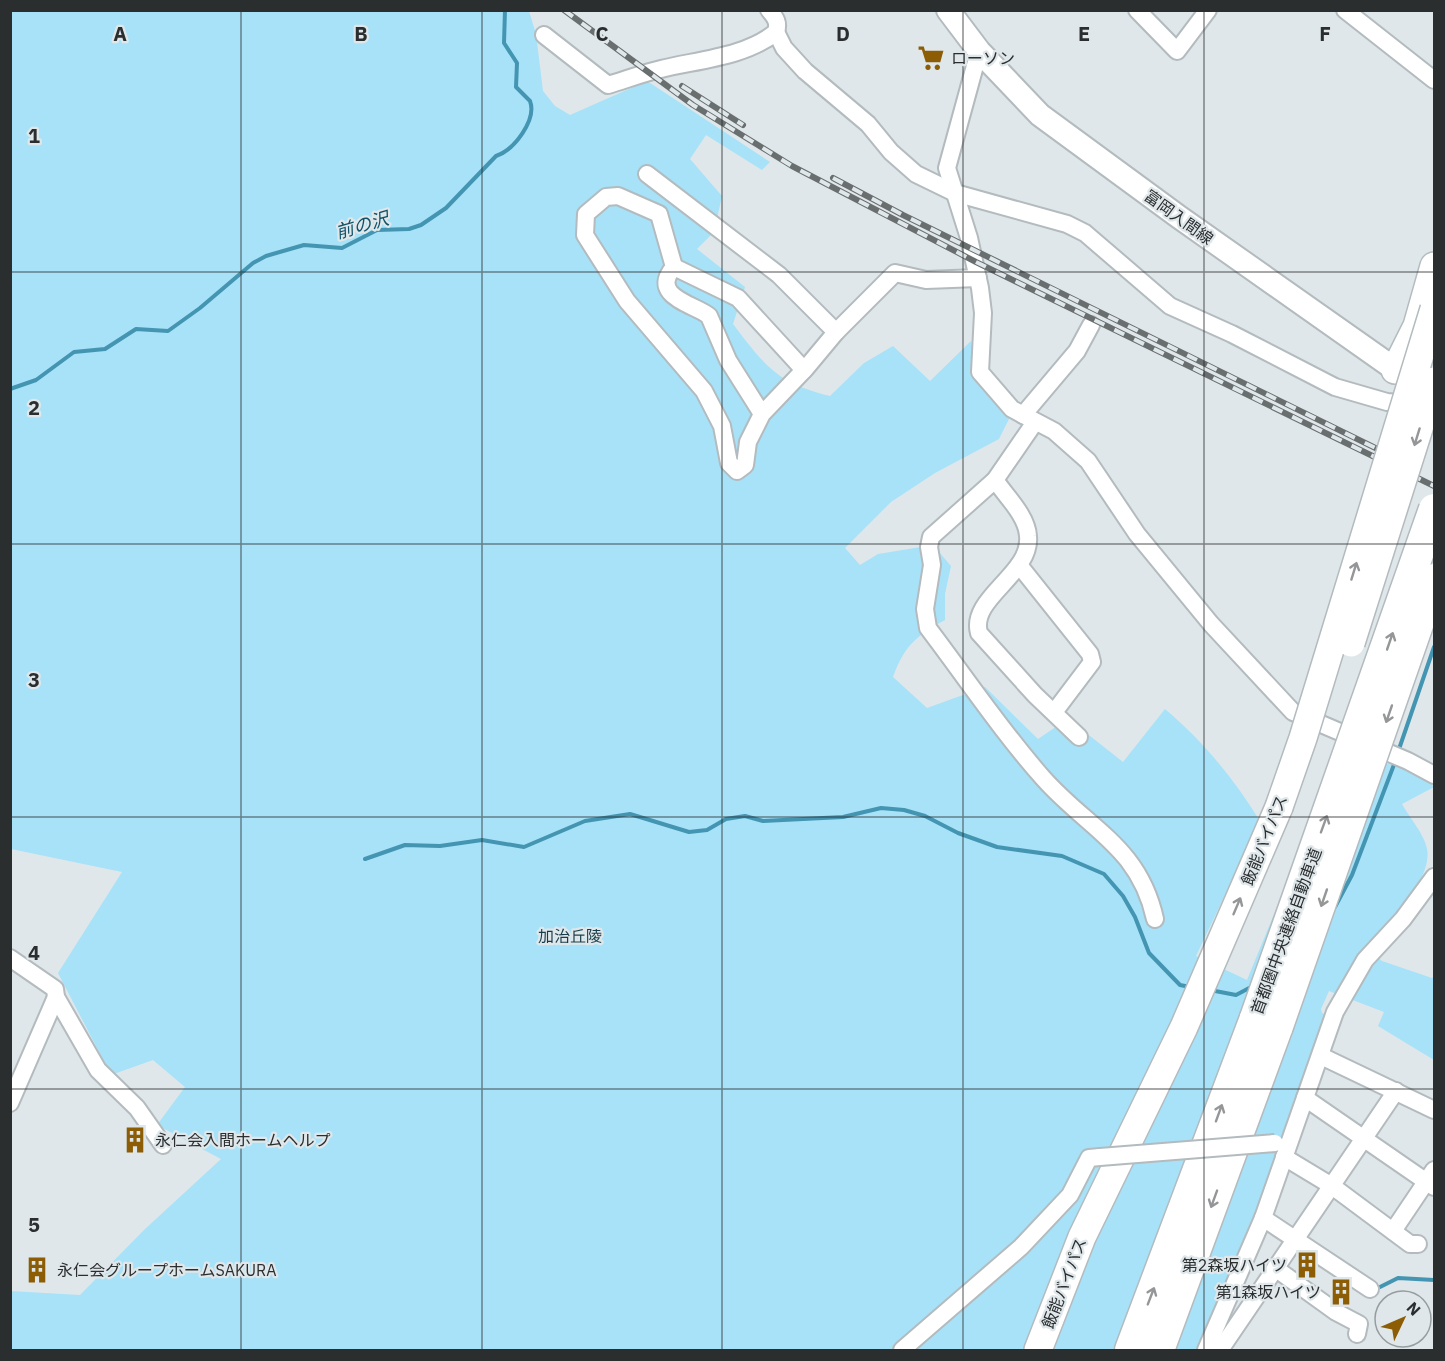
<svg xmlns="http://www.w3.org/2000/svg" width="1445" height="1361" font-family="'IBM Plex Sans','Noto Sans JP',sans-serif">
	<rect width="100%" height="100%" fill="#dfe7ea"/>
	<!-- green -->
	<path fill="#a7e2f8" d="M11,11H529L536,34L543,91L555,106L570,115L647,81L770,162L762,170L706,135L690,159L722,196L714,232L697,249L745,287L733,324C765,366 777,383 830,396L864,363L893,346L930,381L971,341L976,368L1011,415L999,439L935,473L891,502L845,548L860,565L878,554L933,545L951,566L945,594V620C917,635 904,646 893,677L927,708L985,687L1038,739L1057,726L1085,732L1123,762L1165,709C1202,740 1235,780 1260,821L1196,956L1247,980L1309,829L1385,763L1422,774L1434,787L1402,804C1409,817 1425,835 1427,849C1433,880 1387,927 1366,949L1382,961L1432,978L1434,976V1060L1378,1026L1384,1012L1329,991L1321,1009L1322,1013L1326,1015L1316,1053L1290,1112L1269,1177L1199,1350H11L10,1291L80,1295L144,1230L221,1159L157,1125L185,1087L153,1060L111,1075L58,973L122,872L11,849Z"/>
	<g fill="none" stroke-linecap="round" stroke-linejoin="round">
		<!-- stream -->
		<g stroke="#4495b1" stroke-width="4">
			<path d="M10,389L36,380L74,352L105,349L136,329L168,331L200,308L253,263L266,256L304,245L342,248L377,230L409,229L421,225L446,208L496,156C514,150 537,120 530,101L516,87L517,63L504,43L505,10"/>
			<path d="M1398,752L1434,647"/>
			<path d="M365,859L405,845L440,846L482,840L524,847L585,821L630,814L689,832L707,830L726,819L745,816L763,821L843,817L881,808L904,810L925,816L958,833L997,847L1062,856L1104,874L1123,896L1135,917L1149,953L1180,985L1190,987"/>
			<path d="M1335,907L1352,875L1395,762"/>
			<path d="M1210,990L1236,995L1253,986"/>
			<path d="M1380,1287L1398,1278L1434,1280"/>
		</g>
		<!-- minor casing -->
		<g stroke="#b3bbbe" stroke-width="20">
			<g id="minor">
				<path d="M1137,10L1177,51L1208,10"/>
				<path d="M1345,10L1434,80"/>
				<path d="M776,32L784,48L805,71L868,124L891,152L916,174L955,193L1067,224L1085,233L1170,306L1232,334L1335,387L1387,402L1412,404"/>
				<path d="M544,35L608,85C625,80 643,73 661,69C697,60 746,57 776,32C779,23 776,18 769,10"/>
				<path d="M979,51L947,168L969,238L980,288L983,313L980,372L1012,409L1054,431L1088,461L1137,534L1211,624L1293,712L1408,761L1434,775"/>
				<path d="M647,174L779,275L836,332"/>
				<path d="M674,267L738,298L804,370"/>
				<path d="M762,414L748,442L745,465L737,471L729,463L722,426L704,391L627,301L585,235L586,214L606,197L618,196L659,214L674,267C648,297 697,305 709,316L728,360L762,414L806,368L836,332L895,273L926,280L978,278"/>
				<path d="M1023,415L1077,351L1091,325"/>
				<path d="M1035,422L995,480L931,537L929,547L932,565L925,609L928,628C966,678 1002,732 1043,778C1088,829 1139,846 1155,919"/>
				<path d="M995,480C1006,496 1027,516 1028,536C1032,574 969,598 979,633L1035,695L1079,737"/>
				<path d="M1019,565L1090,654L1092,662L1055,711"/>
				<path d="M10,958L55,989L56,997L98,1070L137,1108L163,1145"/>
				<path d="M1321,1056L1434,1110"/>
				<path d="M1305,1098L1434,1187"/>
				<path d="M10,1103L56,997"/>
				<path d="M1284,1157L1332,1186L1410,1244H1418"/>
				<path d="M1263,1218L1370,1289"/>
				<path d="M1393,1231L1434,1170"/>
				<path d="M1275,1268L1336,1312L1359,1324L1357,1334"/>
				<path d="M902,1350L1021,1247L1070,1195L1089,1158L1100,1157"/>
				<path d="M1206,1350L1263,1218L1335,1012L1365,960L1403,919L1434,877"/>
				<path d="M1220,1350L1396,1091"/>
			</g>
		</g>
		<!-- secondary casing -->
		<g stroke="#b3bbbe" stroke-width="26">
			<path id="secondary" d="M948,10L979,51L1040,115L1179,217L1409,379"/>
		</g>
		<!-- trunk casing -->
		<g stroke="#b3bbbe" stroke-width="30">
			<g id="trunk">
				<path d="M1395,370L1417,326L1434,266"/>
				<path d="M1038,1350L1082,1237L1184,1027L1279,807"/>
			</g>
		</g>
		<!-- motorway casing -->
		<g stroke="#b3bbbe" stroke-width="33">
			<g id="motorway">
				<path d="M1130,1350L1255,1018"/>
				<path d="M1159,1350L1278,1026"/>
			</g>
		</g>
		<!-- minor -->
		<use href="#minor" stroke="#fff" stroke-width="16"/>
		<!-- secondary -->
		<use href="#secondary" stroke="#fff" stroke-width="22"/>
		<!-- trunk -->
		<use href="#trunk" stroke="#fff" stroke-width="27"/>
		<!-- motorway -->
		<use href="#motorway" stroke="#fff" stroke-width="30"/>
		<!-- rail casing -->
		<g stroke="#696e6f" stroke-width="6">
			<g id="rail">
				<path d="M564,10L693,105L792,166L976,262L1434,486"/>
				<path d="M682,86L743,125"/>
				<path d="M833,178L903,215L1416,468"/>
			</g>
		</g>
		<!-- rail -->
		<use href="#rail" stroke="#dfe7ea" stroke-width="4" stroke-dasharray="11" stroke-linecap="butt"/>
		<!-- minor-bridge casing -->
		<g stroke="#b3bbbe" stroke-width="20" stroke-linecap="butt">
			<path id="minor-bridge" d="M1100,1157L1275,1143"/>
		</g>
		<!-- trunk-bridge casing -->
		<g stroke="#b3bbbe" stroke-width="30" stroke-linecap="butt">
			<g id="trunk-bridge">
				<path d="M1351,643L1434,381"/>
				<path d="M1279,807L1303,738L1434,309"/>
			</g>
		</g>
		<!-- motorway-bridge casing -->
		<g stroke="#b3bbbe" stroke-width="33" stroke-linecap="butt">
			<g id="motorway-bridge">
				<path d="M1255,1018L1434,509"/>
				<path d="M1278,1026L1434,579"/>
			</g>
		</g>
		<!-- minor-bridge -->
		<use href="#minor-bridge" stroke="#fff" stroke-width="16"/>
		<!-- trunk-bridge -->
		<use href="#trunk-bridge" stroke="#fff" stroke-width="27"/>
		<!-- motorway-bridge -->
		<use href="#motorway-bridge" stroke="#fff" stroke-width="30"/>
	</g>
	<!-- one-way arrows -->
	<defs><path id="oneway-shaft" d="M-6 0H5M1.5-3L5.5 0L1.5 3" fill="none" stroke-width="1.6" stroke-linecap="round" stroke-linejoin="round" transform="scale(1.5)"/></defs>
	<g stroke="#959697">
		<use href="#oneway-shaft" transform="translate(1417 437) rotate(107)"/>
		<use href="#oneway-shaft" transform="translate(1354 571) rotate(-73)"/>
		<use href="#oneway-shaft" transform="translate(1390 641) rotate(-71)"/>
		<use href="#oneway-shaft" transform="translate(1389 714) rotate(109)"/>
		<use href="#oneway-shaft" transform="translate(1324 824) rotate(-70)"/>
		<use href="#oneway-shaft" transform="translate(1324 898) rotate(109)"/>
		<use href="#oneway-shaft" transform="translate(1237 906) rotate(-67)"/>
		<use href="#oneway-shaft" transform="translate(1219 1113) rotate(-70)"/>
		<use href="#oneway-shaft" transform="translate(1214 1199) rotate(110)"/>
		<use href="#oneway-shaft" transform="translate(1151 1296) rotate(-69)"/>
	</g>
	<!-- grid -->
	<path fill="none" stroke="#2b2e2f" stroke-width="1.5" stroke-opacity="0.55" d="M241,10V1350M482,10V1350M722,10V1350M963,10V1350M1204,10V1350M10,272H1434M10,544H1434M10,817H1434M10,1089H1434"/>
	<!-- icons -->
	<defs>
		<g id="supermarket-bare" transform="scale(2.07)"><path d="M-6-5.5h2.5l.6 2H6L4.5 2H-2.5L-4.4-4H-6ZM-1.5 3.2a1.3 1.3 0 1 0 .1 0ZM3 3.2a1.3 1.3 0 1 0 .1 0Z" fill="#8c5d04" stroke="#dfe7ea" stroke-width="2.5" paint-order="stroke"/></g>
		<g id="building-bare" transform="scale(2.07)"><path d="M-4-6H4V6H1V3H-1V6H-4ZM-2.5-4.3h1.7v1.8h-1.7ZM.8-4.3h1.7v1.8H.8ZM-2.5-1h1.7V.8h-1.7ZM.8-1h1.7V.8H.8Z" fill="#8c5d04" stroke="#dfe7ea" stroke-width="2.5" paint-order="stroke"/></g>
	</defs>
	<g fill-rule="evenodd">
		<use href="#supermarket-bare" x="931" y="58"/>
		<use href="#building-bare" x="135" y="1140"/>
		<use href="#building-bare" x="1307" y="1265"/>
		<use href="#building-bare" x="37" y="1270"/>
		<use href="#building-bare" x="1341" y="1292"/>
	</g>
	<g text-anchor="middle" dominant-baseline="central" stroke-width="4.5" stroke-linejoin="round" paint-order="stroke">
		<!-- poi labels -->
		<g font-size="16" fill="#2b2e2f" stroke="#dfe7ea" text-anchor="start">
			<text x="951" y="58">ローソン</text>
			<text x="155" y="1140">永仁会入間ホームヘルプ</text>
			<text x="1287" y="1265" text-anchor="end">第2森坂ハイツ</text>
			<text x="57" y="1270">永仁会グループホームSAKURA</text>
			<text x="1321" y="1292" text-anchor="end">第1森坂ハイツ</text>
		</g>
		<!-- street labels -->
		<g font-size="16" fill="#2b2e2f" stroke="#dfe7ea">
			<text transform="translate(1179 217) rotate(36)">富岡入間線</text>
			<text transform="translate(1264 840) rotate(-68)">飯能バイパス</text>
			<text transform="translate(1286 931) rotate(-70)">首都圏中央連絡自動車道</text>
			<text transform="translate(1064 1283) rotate(-69)">飯能バイパス</text>
		</g>
		<!-- park labels -->
		<g font-size="16" fill="#183d4a" stroke="#dfe7ea">
			<text x="570" y="936">加治丘陵</text>
		</g>
		<!-- water labels -->
		<g font-size="18" font-style="italic" fill="#105368" stroke="#dfe7ea">
			<text transform="translate(362 225) rotate(-16)">前の沢</text>
		</g>
	</g>
	<g font-size="20" text-anchor="middle" font-weight="bold" fill="#2b2e2f" stroke="#dfe7ea" stroke-width="4.5" stroke-linejoin="round" paint-order="stroke">
		<text x="120" y="41">A</text>
		<text x="361" y="41">B</text>
		<text x="602" y="41">C</text>
		<text x="843" y="41">D</text>
		<text x="1084" y="41">E</text>
		<text x="1325" y="41">F</text>
		<text x="34" y="143">1</text>
		<text x="34" y="415">2</text>
		<text x="34" y="687">3</text>
		<text x="34" y="960">4</text>
		<text x="34" y="1232">5</text>
	</g>
	<!-- border -->
	<rect width="1445" height="1361" fill="none" stroke="#2b2e2f" stroke-width="24"/>
	<!-- north arrow -->
	<g transform="translate(1403 1319) rotate(46)"><circle r="28" fill="#dfe7ea" stroke="#979d9f" stroke-width="1.5"/>
	<path d="M0-4.5L10 22L0 15L-10 22Z" fill="#8c5d04"/>
	<text y="-9" font-size="16" font-weight="bold" text-anchor="middle" fill="#2b2e2f">N</text>
	</g>
</svg>
